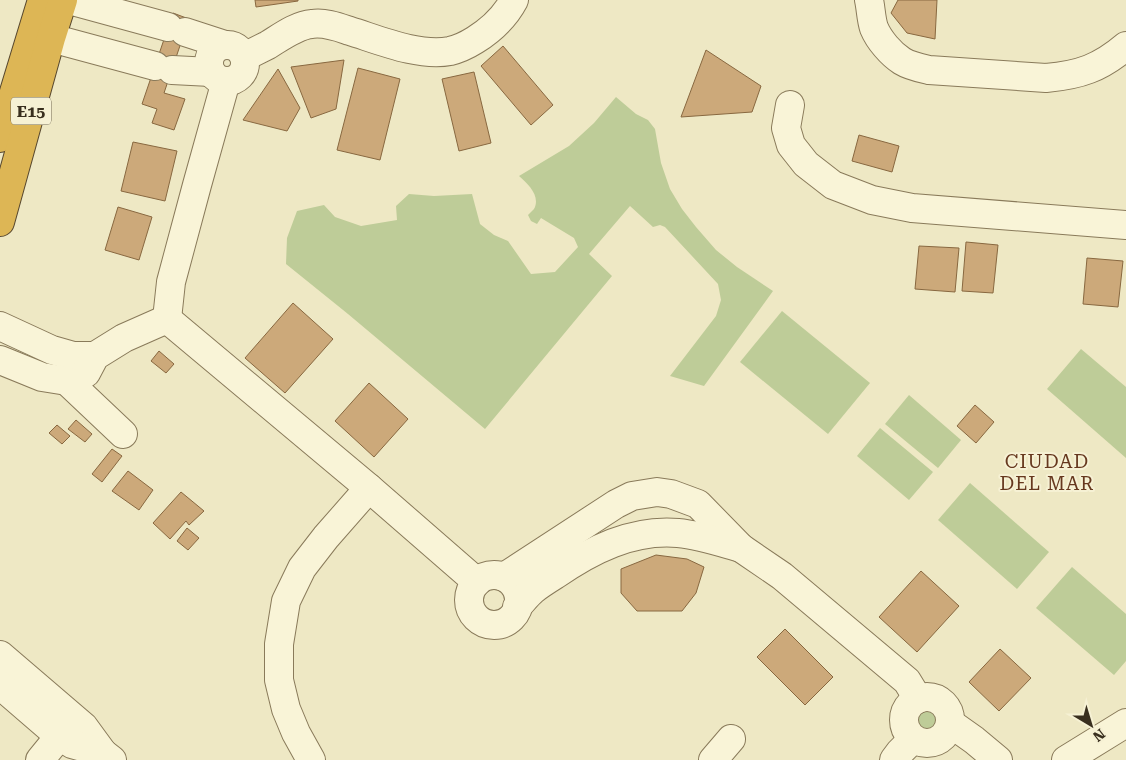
<svg xmlns="http://www.w3.org/2000/svg" width="1126" height="760" font-family="'Roboto Serif',serif">
  <style>
    .green { fill: #becc98 }
    .building { fill: #cca97a; stroke: #886840 }
    .lines { fill: none; stroke-linecap: round; stroke-linejoin: round }
    .minor-casing { stroke: #897a5a; stroke-width: 30 }
    .highway-casing { stroke: #57472e; stroke-width: 30 }
    .minor { stroke: #f9f4d7; stroke-width: 28 }
    .highway { stroke: #ddb655; stroke-width: 28 }
    .labels { text-anchor: middle; dominant-baseline: central; stroke-width: 4; stroke-linejoin: round; paint-order: stroke }
    .shield { fill: #f6f1d4; stroke: #726955; stroke-width: 1 }
    .shield-label { font-size: 16px; font-weight: bold; fill: #392f1e }
    .neighbourhood-label { font-size: 19px; letter-spacing: 1px; fill: #66381e; stroke: #f6f1d4 }
  </style>
  <rect width="100%" height="100%" fill="#eee8c4"/>
  <!-- green -->
  <g class="green">
    <path d="M616,97L636,114L648,120L655,129L661,163L670,189L682,209L696,227L716,250L737,267L773,291L704,386L670,376L716,316L721,300L718,284L665,227L660,225L653,227L630,206L589,254L612,276L485,429L348,314L286,264L287,238L297,211L324,205L335,217L361,226L397,220L396,206L409,194L434,196L472,194L480,224L494,235L508,241L531,274L555,272L578,247L574,238L541,218L537,224L531,221L528,215C530,213 532,211 534,209C541,196 528,184 519,176L569,146L594,123Z"/>
    <polygon points="782,311 870,383 828,434 740,362"/>
    <polygon points="1081,349 1126,387 1126,458 1047,389"/>
    <polygon points="909,395 961,440 938,468 885,424"/>
    <polygon points="880,428 933,472 909,500 857,456"/>
    <polygon points="970,483 1049,552 1017,589 938,520"/>
    <polygon points="1072,567 1126,614 1126,661 1114,675 1036,608"/>
    <circle cx="927" cy="720" r="14"/>
  </g>
  <!-- building -->
  <g class="building">
    <polygon points="255,0 298,0 298,1 256,7"/>
    <polygon points="898,0 937,0 935,39 907,33 891,13"/>
    <polygon points="173,13 189,19 164,93 185,99 174,130 152,123 157,109 142,104"/>
    <polygon points="503,46 553,105 531,125 481,66"/>
    <polygon points="706,50 761,86 752,112 681,117"/>
    <polygon points="344,60 336,109 311,118 291,67"/>
    <polygon points="358,68 400,79 380,160 337,150"/>
    <polygon points="278,69 300,108 287,131 243,120"/>
    <polygon points="474,72 491,143 459,151 442,79"/>
    <polygon points="859,135 899,146 892,172 852,161"/>
    <polygon points="133,142 177,151 165,201 121,191"/>
    <polygon points="118,207 152,217 139,260 105,250"/>
    <polygon points="966,242 998,245 993,293 962,291"/>
    <polygon points="919,246 959,248 955,292 915,289"/>
    <polygon points="1087,258 1123,261 1118,307 1083,304"/>
    <polygon points="293,303 333,339 285,393 245,358"/>
    <polygon points="159,351 174,364 166,373 151,361"/>
    <polygon points="369,383 408,419 374,457 335,421"/>
    <polygon points="975,405 994,422 976,443 957,426"/>
    <polygon points="76,420 92,434 85,442 68,429"/>
    <polygon points="57,425 70,436 62,444 49,433"/>
    <polygon points="112,449 122,456 102,482 92,474"/>
    <polygon points="128,471 153,490 139,510 112,491"/>
    <polygon points="181,492 204,511 189,525 186,521 170,539 153,523"/>
    <polygon points="187,528 199,538 188,550 177,541"/>
    <polygon points="656,555 687,559 704,567 696,593 682,611 637,611 621,593 621,569"/>
    <polygon points="921,571 959,606 917,652 879,617"/>
    <polygon points="785,629 833,677 805,705 757,657"/>
    <polygon points="1000,649 1031,678 999,711 969,682"/>
  </g>
  <g class="lines">
    <defs>
      <g id="minor">
        <polyline points="69,0 168,27"/>
        <path d="M869,0C871,9 871,19 874,28C879,40 891,54 902,61C910,66 920,68 929,70L1046,78C1080,75 1100,68 1126,46"/>
        <polyline points="185,32 225,45"/>
        <polyline points="51,38 155,66"/>
        <circle cx="227" cy="63" r="18"/>
        <path d="M244,57C252,53 260,49 268,45C281,37 297,25 312,24C325,22 338,27 350,31C379,40 419,57 450,51C459,49 467,45 475,40C491,30 505,17 514,0"/>
        <polyline points="172,70 211,72"/>
        <polyline points="790,105 786,128 791,145 806,164 833,185 872,200 912,208 1126,225"/>
        <polyline points="167,319 171,282 197,185 226,81"/>
        <polyline points="0,326 52,350 73,356 95,356"/>
        <polyline points="0,360 42,377 67,381 76,379 86,373 95,356 124,338 167,319 369,488 477,582"/>
        <polyline points="67,381 123,434"/>
        <circle cx="494" cy="600" r="25"/>
        <polyline points="504,577 616,504 632,496 657,492 671,494 698,504 741,548 782,576 907,681 918,699"/>
        <path d="M517,607C522,602 527,595 533,590C539,585 547,580 555,575C591,550 632,529 678,533C700,535 720,542 741,548"/>
        <polyline points="0,655 84,727 103,753 112,760"/>
        <polyline points="0,685 59,736 72,744 103,753"/>
        <circle cx="927" cy="720" r="23"/>
        <polyline points="950,723 974,740 998,760"/>
        <polyline points="40,760 71,722"/>
        <polyline points="311,760 296,733 286,709 279,680 279,644 286,601 302,568 326,537 369,488"/>
        <polyline points="713,760 731,739"/>
        <polyline points="894,760 900,752 913,739"/>
        <polyline points="1066,760 1126,723"/>
      </g>
      <g id="highway">
        <polyline points="0,138 42,0"/>
        <polyline points="0,222 51,38 63,0"/>
      </g>
    </defs>
    <!-- minor casing -->
    <use href="#minor" class="minor-casing"/>
    <!-- highway casing -->
    <use href="#highway" class="highway-casing"/>
    <!-- minor -->
    <use href="#minor" class="minor"/>
    <!-- highway -->
    <use href="#highway" class="highway"/>
  </g>
  <g class="labels">
    <!-- shield labels -->
    <rect class="shield" x="11" y="97.5" width="40" height="27" rx="4"/>
    <g class="shield-label">
      <text x="31" y="111">E15</text>
    </g>
    <!-- neighbourhood labels -->
    <g class="neighbourhood-label">
      <text x="1047" y="461">CIUDAD<tspan x="1047" dy="22">DEL MAR</tspan></text>
    </g>
  </g>
  <!-- north arrow -->
  <g transform="translate(1091 725) rotate(142)" stroke="#f6f1d4" stroke-width="4" paint-order="stroke">
  <path d="M0-4L9 19L0 12L-9 19Z" fill="#392f1e"/>
  <text y="-8" font-size="14" font-weight="bold" text-anchor="middle" fill="#392f1e">N</text>
  </g>
</svg>
